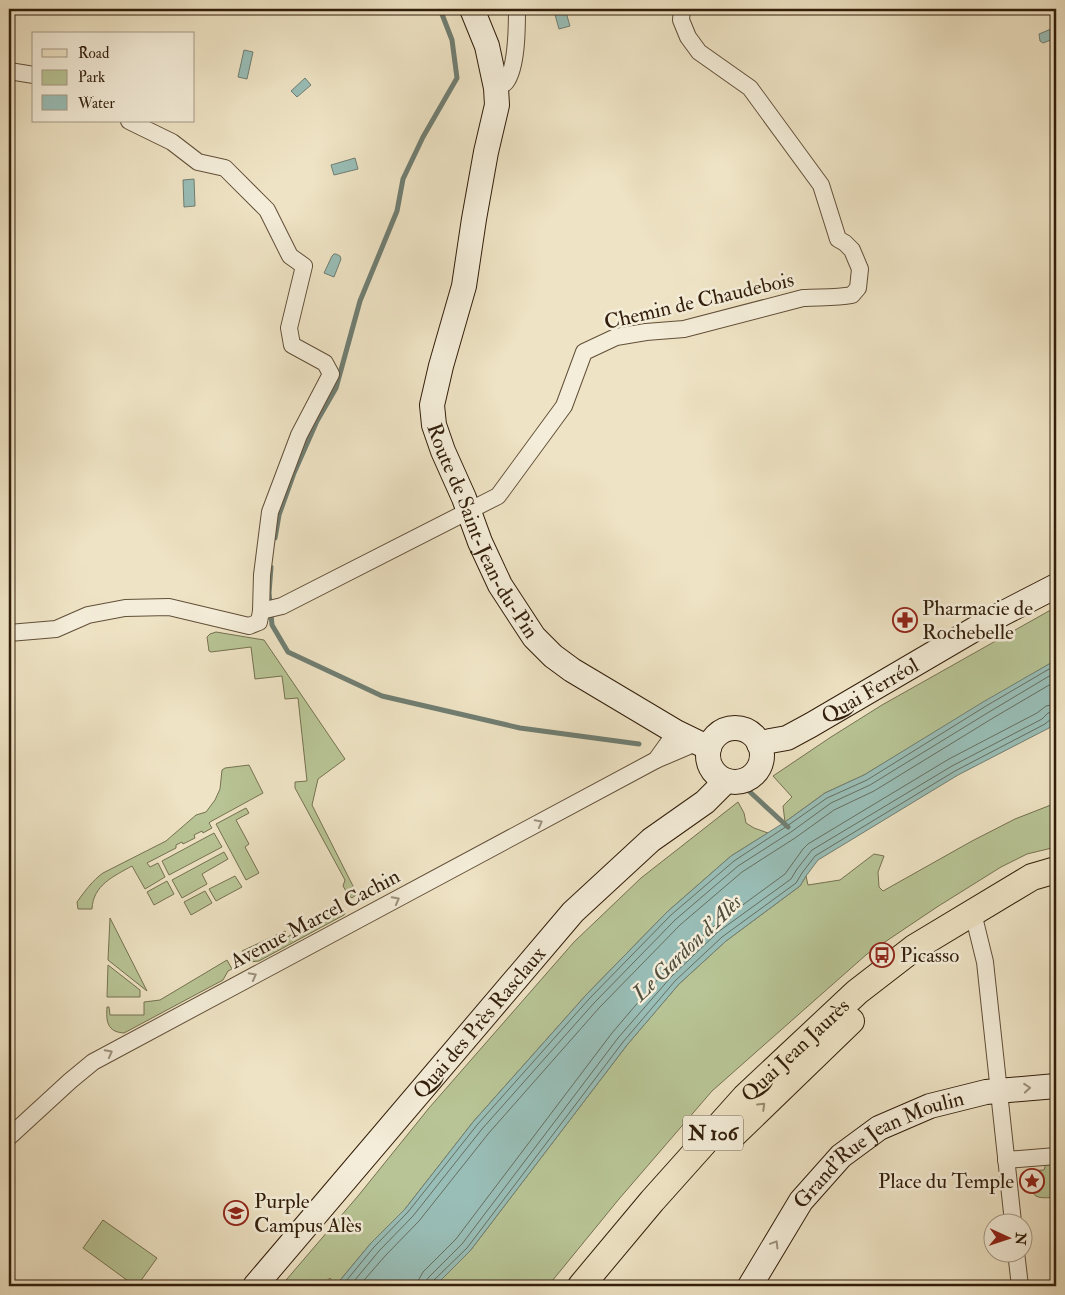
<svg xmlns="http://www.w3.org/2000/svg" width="1065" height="1295" font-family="'IM FELL Double Pica',serif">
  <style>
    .green { fill: #b8c495; stroke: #757150 }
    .water { fill: #99beb7; stroke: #707e72 }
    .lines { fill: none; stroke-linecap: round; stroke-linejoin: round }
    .shore { stroke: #666e60; stroke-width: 1 }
    .stream { stroke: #707e72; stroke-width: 5 }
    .street-casing { stroke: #614f38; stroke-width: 18 }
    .secondary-casing { stroke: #321e0a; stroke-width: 26 }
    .primary-casing { stroke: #321e0a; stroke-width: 28 }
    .street { stroke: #f4edd9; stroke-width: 16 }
    .secondary { stroke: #f4edd9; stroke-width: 24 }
    .primary { stroke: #eee3c4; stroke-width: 26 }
    .oneway { stroke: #9d907c }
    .oneway2 { stroke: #998a70 }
    .labels { text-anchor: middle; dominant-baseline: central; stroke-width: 5; stroke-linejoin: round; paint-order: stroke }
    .shield { fill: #f4edd9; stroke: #6c5c48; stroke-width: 1 }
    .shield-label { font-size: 20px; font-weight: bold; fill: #321e0a }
    .street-label { font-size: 21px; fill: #321e0a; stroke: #f4edd9 }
    .poi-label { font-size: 21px; fill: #321e0a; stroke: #f4edd9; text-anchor: start }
    .water-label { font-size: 22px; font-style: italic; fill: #514e3e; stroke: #f4edd9 }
  </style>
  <rect width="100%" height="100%" fill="#eee3c4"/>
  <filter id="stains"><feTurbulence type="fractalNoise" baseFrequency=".004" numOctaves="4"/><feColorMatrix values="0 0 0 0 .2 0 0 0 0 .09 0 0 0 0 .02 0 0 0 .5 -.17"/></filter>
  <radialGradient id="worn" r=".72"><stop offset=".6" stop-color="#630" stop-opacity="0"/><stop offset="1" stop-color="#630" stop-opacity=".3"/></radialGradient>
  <!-- green -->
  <g class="green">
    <polygon points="1056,607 1056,660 864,775 825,793 785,822 783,806 792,797 773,776 831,737 882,705"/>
    <polygon points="216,632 264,640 345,759 318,779 312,805 355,890 356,895 352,898 349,896 343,886 345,880 295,788 295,782 307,781 298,698 285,699 282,676 255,679 251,647 211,652 209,651 207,637 210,634"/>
    <path d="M249,765L263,793L210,822L209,823L212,828L203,833L202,831L194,835L195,838L183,844L182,842L176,845V848L147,863L150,867L158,863L165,877L145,889L132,866C114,876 93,885 92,909H78L77,902C85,891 92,881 103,873L166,841L196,815L206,812L215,800L220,789L222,770L225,768Z"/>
    <polygon points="738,802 744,813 746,823 754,828 768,833 731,856 667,912 586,995 473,1122 405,1209 371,1243 337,1284 332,1283 330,1278 321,1286 281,1286 358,1196 429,1108 574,942 641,878"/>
    <polygon points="1056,803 1056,847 1027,854 1001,867 937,907 867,954 712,1091 619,1199 548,1286 435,1286 470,1251 627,1045 679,984 726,941 800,886 806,876 808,885 840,880 874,854 884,856 878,872 879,887 883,891 972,841 1015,819"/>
    <polygon points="246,808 249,813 236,820 249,844 245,847 259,873 246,880 216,824"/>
    <polygon points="214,833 222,847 169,875 162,861"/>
    <polygon points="224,852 228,859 202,874 207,884 182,898 172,880"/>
    <polygon points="235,876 242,887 216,901 209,889"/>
    <polygon points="167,881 174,894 154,905 147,892"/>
    <polygon points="205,891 212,903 191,915 184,902"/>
    <polygon points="340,904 345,913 344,915 259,961 248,962 248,961 294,933 295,931 317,919 321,912"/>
    <polygon points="110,918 147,991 108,960"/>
    <polygon points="285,931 286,932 245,957 242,951"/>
    <path d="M227,960L232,969L228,971L223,980L124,1033C107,1032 106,1021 107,1007H109L110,1015H144V1002L160,1000L165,997Z"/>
    <polygon points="108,965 140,990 140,997 107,997"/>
    <path d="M1046,1164L1051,1165L1056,1171V1197C1030,1200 1032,1195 1029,1171L1044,1170Z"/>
    <polygon points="103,1220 157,1258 137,1286 135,1286 83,1248"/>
  </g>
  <!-- water -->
  <g class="water">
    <polygon points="561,9 565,9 570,26 559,29 554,11"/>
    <polygon points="1056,27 1056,38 1043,43 1040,41 1039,34"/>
    <polygon points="244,50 253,52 247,79 238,77"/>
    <polygon points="305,78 311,85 297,97 291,91"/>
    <polygon points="355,158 358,169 334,175 331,165"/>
    <polygon points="194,179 195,206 184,207 183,180"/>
    <polygon points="334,254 336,254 340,256 341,259 334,277 324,273 332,256"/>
    <polygon points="1056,660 1056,721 1049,728 958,775 818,860 806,876 800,886 726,941 679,984 627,1045 470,1251 435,1286 338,1286 337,1284 371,1243 405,1209 473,1122 586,995 667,912 731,856 785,822 825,793 864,775 983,702"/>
  </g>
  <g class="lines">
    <!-- shore -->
    <g class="shore">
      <polyline points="342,1286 374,1247 408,1212 477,1125 589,999 671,915 734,861 787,826 827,798 867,780 986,706 1056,665"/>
      <polyline points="350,1286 379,1251 413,1216 482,1129 594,1003 675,920 738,866 791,832 831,803 870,785 989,712 1056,672"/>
      <polyline points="359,1286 385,1256 419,1221 488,1134 599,1008 680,925 742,872 795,838 834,810 874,791 993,718 1056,681"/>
      <polyline points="418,1286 419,1279 423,1272 456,1239 612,1033 664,972 714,926 785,874 803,849 808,844 949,759 1037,713 1046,706 1056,704"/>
      <polyline points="426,1286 426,1281 429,1277 462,1244 618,1038 671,977 718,932 791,879 797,869 812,850 952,766 1042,719 1048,713 1056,711"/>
      <polyline points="432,1286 433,1281 467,1248 623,1042 675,981 722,937 796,883 802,873 815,856 955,771 1045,724 1052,718 1056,718"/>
    </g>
    <!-- stream -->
    <g class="stream">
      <polyline points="275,538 279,515 294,473 317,421 336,388 360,301 397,211 403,179 423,137 457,78 452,40 440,9"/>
      <polyline points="271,567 269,593 272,625 288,652 382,696 520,728 639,744"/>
      <polyline points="750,792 788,827"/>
    </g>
    <defs>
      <g id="street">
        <polyline points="9,71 34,75"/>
        <path d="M496,88C499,87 503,85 506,82C517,67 517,28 517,9"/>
        <path d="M261,611L282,606L498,496L564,406L584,352L616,337L646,332L684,329L803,298C820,297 836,298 852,295L858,288L860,269L852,250L845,243L838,239L821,185L750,88L699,52L688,37L681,20L682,9"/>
        <polyline points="9,633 56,629 88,615 125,608 169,607 249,626 259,622 261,611 262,575 270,512 299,435 331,374 325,363 292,345 289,328 304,266 290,256 267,210 225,168 198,162 172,142 129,121"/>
        <polyline points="656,760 696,743"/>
        <polyline points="973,913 985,962 1013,1222"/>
        <polyline points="9,1137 70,1081 93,1062 656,760 676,732"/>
        <polyline points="1006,1160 1056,1156"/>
        <polyline points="1016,1252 1020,1286"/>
      </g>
      <g id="secondary">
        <path id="s1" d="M472,9L487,46L496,88L497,105L486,152L474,219L464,286L441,366L432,405L434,425L443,451L464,498L480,542L500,585L534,637L553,656L572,670L676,732L709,748"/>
        <circle cx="735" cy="755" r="27"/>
        <path id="s2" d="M759,744L770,741L787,738L811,725L992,619L1056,586"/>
        <path id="s3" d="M255,1286L573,912L651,840L705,802L726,781"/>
        <path id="s4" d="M750,1286L801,1201L841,1156L879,1128L930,1106L986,1092L1056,1086"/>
      </g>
      <g id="primary">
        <polyline points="732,1136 851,1021"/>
        <path id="s5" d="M581,1286L652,1201L745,1097L857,992L914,948L1032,877L1056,870"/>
      </g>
    </defs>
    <!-- street casing -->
    <use href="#street" class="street-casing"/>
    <!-- secondary casing -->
    <use href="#secondary" class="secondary-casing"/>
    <!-- primary casing -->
    <use href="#primary" class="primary-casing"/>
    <!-- street -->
    <use href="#street" class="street"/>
    <!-- secondary -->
    <use href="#secondary" class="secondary"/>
    <!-- primary -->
    <use href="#primary" class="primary"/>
  </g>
  <!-- one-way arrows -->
  <defs><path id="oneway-chevron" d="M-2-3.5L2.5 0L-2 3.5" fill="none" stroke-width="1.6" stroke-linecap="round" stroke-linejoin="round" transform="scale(1.25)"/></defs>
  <g class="oneway">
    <use href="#oneway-chevron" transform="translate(539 823) rotate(-28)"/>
    <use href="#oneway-chevron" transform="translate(396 900) rotate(-28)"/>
    <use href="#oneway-chevron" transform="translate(253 976) rotate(-28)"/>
    <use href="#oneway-chevron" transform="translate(109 1053) rotate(-28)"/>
    <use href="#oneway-chevron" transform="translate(1027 1088) rotate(-5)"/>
    <use href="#oneway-chevron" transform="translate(775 1244) rotate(-59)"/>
  </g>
  <use class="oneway2" href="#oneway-chevron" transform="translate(762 1106) rotate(-44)"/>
  <!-- icons -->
  <defs>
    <symbol id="pharmacy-ring" viewBox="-11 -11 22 22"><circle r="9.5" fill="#f4edd9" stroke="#8f2418" stroke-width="1.5"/><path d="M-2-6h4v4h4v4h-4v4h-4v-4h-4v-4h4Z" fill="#8f2418"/></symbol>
    <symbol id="bus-ring" viewBox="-11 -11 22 22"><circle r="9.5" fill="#f4edd9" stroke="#8f2418" stroke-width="1.5"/><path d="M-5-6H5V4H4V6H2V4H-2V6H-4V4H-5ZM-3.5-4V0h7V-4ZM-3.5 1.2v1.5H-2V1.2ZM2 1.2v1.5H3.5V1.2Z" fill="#8f2418"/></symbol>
    <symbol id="sight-ring" viewBox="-11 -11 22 22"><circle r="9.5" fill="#f4edd9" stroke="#8f2418" stroke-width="1.5"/><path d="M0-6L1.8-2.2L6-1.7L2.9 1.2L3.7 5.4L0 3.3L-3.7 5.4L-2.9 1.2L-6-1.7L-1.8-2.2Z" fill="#8f2418"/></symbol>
    <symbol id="university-ring" viewBox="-11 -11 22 22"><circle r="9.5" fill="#f4edd9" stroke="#8f2418" stroke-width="1.5"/><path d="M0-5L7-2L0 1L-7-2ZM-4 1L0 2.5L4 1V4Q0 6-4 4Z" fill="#8f2418"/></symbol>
  </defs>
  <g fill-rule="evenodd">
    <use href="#pharmacy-ring" x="891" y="606" width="28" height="28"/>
    <use href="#bus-ring" x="868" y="941" width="28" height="28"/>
    <use href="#sight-ring" x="1018" y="1167" width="28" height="28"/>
    <use href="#university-ring" x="222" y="1199" width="28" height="28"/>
  </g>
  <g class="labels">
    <!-- shield labels -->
    <rect class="shield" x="683" y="1115.5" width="60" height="35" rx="4"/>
    <g class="shield-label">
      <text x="713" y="1133">N 106</text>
    </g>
    <!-- street labels -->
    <g class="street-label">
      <text transform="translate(699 301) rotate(-13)">Chemin de Chaudebois</text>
      <text stroke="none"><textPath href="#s1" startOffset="544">Route de Saint-Jean-du-Pin</textPath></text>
      <text stroke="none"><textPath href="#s2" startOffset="124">Quai Ferréol</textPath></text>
      <text transform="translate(315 919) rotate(-28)">Avenue Marcel Cachin</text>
      <text stroke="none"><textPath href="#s3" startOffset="346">Quai des Près Rasclaux</textPath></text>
      <text stroke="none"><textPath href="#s5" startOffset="319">Quai Jean Jaurès</textPath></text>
      <text stroke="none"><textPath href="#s4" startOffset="195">Grand'Rue Jean Moulin</textPath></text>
    </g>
    <!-- poi labels -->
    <g class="poi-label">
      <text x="922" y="608">Pharmacie de<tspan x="922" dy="24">Rochebelle</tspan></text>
      <text x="900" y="955">Picasso</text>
      <text x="1014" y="1181" text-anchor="end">Place du Temple</text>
      <text x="254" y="1201">Purple<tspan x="254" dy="24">Campus Alès</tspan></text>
    </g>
    <!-- water labels -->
    <g class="water-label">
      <text transform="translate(687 948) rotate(-44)">Le Gardon d'Alès</text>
    </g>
  </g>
  <!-- margin -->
  <rect width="1065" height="1295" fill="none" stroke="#eee3c4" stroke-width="30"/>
  <rect x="10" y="10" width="1045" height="1275" fill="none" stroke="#321e0a" stroke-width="2.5"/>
  <rect x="15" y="15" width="1035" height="1265" fill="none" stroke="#321e0a"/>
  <!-- legend -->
  <rect x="32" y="32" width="162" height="90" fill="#f4edd9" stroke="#a69a86"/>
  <rect x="42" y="49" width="25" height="8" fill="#eee3c4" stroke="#a69a86"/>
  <text x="78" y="58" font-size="15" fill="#321e0a">Road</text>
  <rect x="42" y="70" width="25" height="15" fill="#b8c495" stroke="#a69a86"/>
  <text x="78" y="82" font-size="15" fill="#321e0a">Park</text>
  <rect x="42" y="95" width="25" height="15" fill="#99beb7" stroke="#a69a86"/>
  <text x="78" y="108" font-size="15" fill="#321e0a">Water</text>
  <!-- north arrow -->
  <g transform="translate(1008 1238) rotate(93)"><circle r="24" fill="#f4edd9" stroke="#a69a86"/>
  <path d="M0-4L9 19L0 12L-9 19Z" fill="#8f2418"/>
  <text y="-8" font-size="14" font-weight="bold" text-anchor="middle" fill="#321e0a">N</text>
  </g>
  <rect width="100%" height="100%" filter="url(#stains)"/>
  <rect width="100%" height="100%" fill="url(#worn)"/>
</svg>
